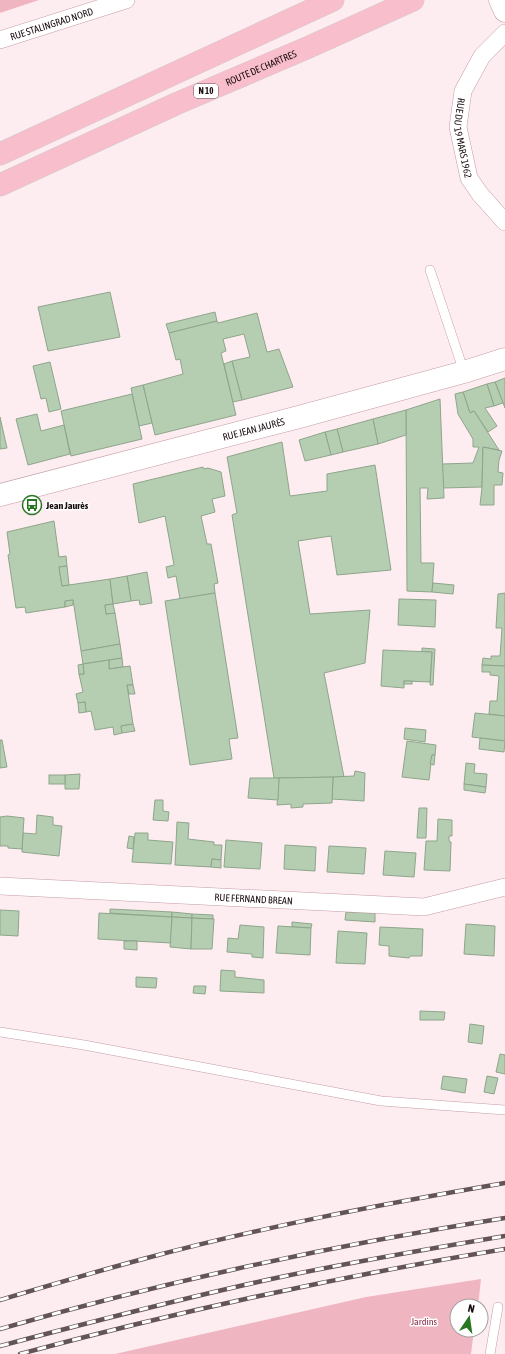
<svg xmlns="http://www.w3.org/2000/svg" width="505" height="1354" font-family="'Asap Condensed',sans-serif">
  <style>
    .green { fill: #efb5c1 }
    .building { fill: #b5ceb2; stroke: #8ea58b }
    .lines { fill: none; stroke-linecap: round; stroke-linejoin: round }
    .lane-casing { stroke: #c49da5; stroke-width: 10 }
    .street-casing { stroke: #c49da5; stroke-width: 18 }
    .secondary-casing { stroke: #c49da5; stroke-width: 23 }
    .primary-casing { stroke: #d1cecf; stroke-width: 23 }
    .lane { stroke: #fff; stroke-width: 9 }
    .street { stroke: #fff; stroke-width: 17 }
    .secondary { stroke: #fff; stroke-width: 22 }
    .primary { stroke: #f9becc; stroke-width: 22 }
    .rail-casing { stroke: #635457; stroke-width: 4.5 }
    .rail { stroke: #fff; stroke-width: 3; stroke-dasharray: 9; stroke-linecap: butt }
    .labels { text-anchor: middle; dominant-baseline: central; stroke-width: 3; stroke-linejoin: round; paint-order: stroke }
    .shield { fill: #fff; stroke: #5e5557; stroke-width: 1 }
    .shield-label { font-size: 9px; font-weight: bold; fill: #190c0f }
    .street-label { font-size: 10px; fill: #190c0f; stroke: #fff }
    .poi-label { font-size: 10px; font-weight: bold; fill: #190c0f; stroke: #fff; text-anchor: start }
    .park-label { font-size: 10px; fill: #8c2d4b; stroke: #fff }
  </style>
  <rect width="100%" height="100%" fill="#feedf0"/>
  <!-- green -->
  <g class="green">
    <polygon points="0,0 39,0 0,13"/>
    <polygon points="481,1279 478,1306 457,1306 457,1330 474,1330 471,1354 115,1354 366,1297"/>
  </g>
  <!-- building -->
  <g class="building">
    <polygon points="110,292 120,337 48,351 38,307"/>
    <polygon points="215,312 217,321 169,333 166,324"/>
    <polygon points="257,313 267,352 279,349 293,387 242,400 232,361 250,357 244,334 223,339 226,351 221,353 236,415 155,435 143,385 183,374 180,359 176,360 169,333 217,321 218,323"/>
    <polygon points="232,361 242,400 233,402 224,364"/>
    <polygon points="50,362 61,409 49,412 46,398 41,399 33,366"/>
    <polygon points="505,378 505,408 495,382"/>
    <polygon points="495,382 503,403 494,406 487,384"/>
    <polygon points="487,384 494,406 485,408 497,426 488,432 474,411 470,413 463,392"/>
    <polygon points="143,385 152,423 139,426 131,388"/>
    <polygon points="463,392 470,413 474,411 499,450 483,447 482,487 443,488 442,464 473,463 479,447 473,447 473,439 458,414 455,394"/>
    <polygon points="132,394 142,439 71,456 61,411"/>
    <polygon points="440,399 444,498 427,499 428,488 420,488 421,563 434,563 432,592 407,591 406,410"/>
    <polygon points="406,410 406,435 378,444 373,419"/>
    <polygon points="37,414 41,431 64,425 70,454 28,465 16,419"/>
    <polygon points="0,417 7,448 0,449"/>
    <polygon points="373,419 378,444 343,452 337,429"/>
    <polygon points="337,429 343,452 331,455 325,432"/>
    <polygon points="325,432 331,455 305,461 299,440"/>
    <polygon points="282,442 290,496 327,491 327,474 375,465 391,570 337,575 331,536 298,541 310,614 370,610 365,663 324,673 344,777 274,778 232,515 237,513 227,457"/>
    <polygon points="483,447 502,451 499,460 498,472 503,473 502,485 494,485 494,505 480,505 482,487"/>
    <polygon points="203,467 204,469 208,468 221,472 225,496 212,499 215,512 201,516 207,544 211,544 218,583 214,584 215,593 180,599 176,576 168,578 166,567 174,565 165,516 139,523 133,484"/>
    <polygon points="54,521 59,557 66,556 67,566 59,567 62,586 110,579 113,604 105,605 106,614 115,613 120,644 81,651 73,600 65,601 65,607 26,613 25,607 16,608 8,555 10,554 7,532"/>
    <polygon points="67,566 69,585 62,586 59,567"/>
    <polygon points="147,572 152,603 140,605 139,600 131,601 127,576"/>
    <polygon points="127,576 131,601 113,604 110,579"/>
    <polygon points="433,583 454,585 453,594 432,592"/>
    <polygon points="215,593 238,738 229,739 232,759 190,765 165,601"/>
    <polygon points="505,593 505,666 482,665 483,658 491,659 491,656 500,656 502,628 496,628 498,594"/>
    <polygon points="399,599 436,600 435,627 398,625"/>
    <polygon points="73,600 73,605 65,607 65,601"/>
    <polygon points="113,604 115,613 106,614 105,605"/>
    <polygon points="120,644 122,658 83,664 81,651"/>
    <polygon points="422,648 435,649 433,685 430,685 432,652 422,652"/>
    <polygon points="383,650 432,652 430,682 404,681 404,688 381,686"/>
    <polygon points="122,658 123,667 109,669 109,660"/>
    <polygon points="109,660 109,669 130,666 133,685 127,685 133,724 121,726 122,733 114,735 113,727 95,730 91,711 86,712 85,702 78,703 76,694 83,692 79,674 84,674 83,664"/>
    <polygon points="83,664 84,674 79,674 78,665"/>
    <polygon points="482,665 505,666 505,716 489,714 490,701 497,701 499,676 490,675 490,672 482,672"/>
    <rect x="404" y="681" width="8" height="3"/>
    <polygon points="127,685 133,685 135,694 129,694"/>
    <polygon points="85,702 86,712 79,713 78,703"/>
    <polygon points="475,713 505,716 505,741 472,737"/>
    <polygon points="133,724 135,731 122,733 121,726"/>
    <polygon points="405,728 426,730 425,742 404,739"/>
    <polygon points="480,738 505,741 504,752 479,749"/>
    <polygon points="0,740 2,740 7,767 0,768"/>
    <polygon points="407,741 436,745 435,755 432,755 429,780 402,777"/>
    <polygon points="432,755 435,755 434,765 430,764"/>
    <polygon points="466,763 475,764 474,773 487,774 486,787 464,784"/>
    <polygon points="355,771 365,773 364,801 332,799 333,777 354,776"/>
    <polygon points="80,774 79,789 65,789 65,775"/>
    <rect x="49" y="775" width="16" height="9"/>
    <polygon points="333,777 332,803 303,804 303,807 291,808 291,804 277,805 279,778"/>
    <polygon points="250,778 279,778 278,800 248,798"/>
    <polygon points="464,784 486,787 485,793 464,790"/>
    <polygon points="155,800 163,800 163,811 169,812 168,821 153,820"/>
    <polygon points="419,808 427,808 426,838 417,838"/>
    <polygon points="37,815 53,817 53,825 62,826 59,856 22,852 23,833 36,834"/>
    <polygon points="7,816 24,818 22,849 8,848 8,846 0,846 0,817"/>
    <polygon points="438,819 452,820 452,836 449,836 449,841 451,842 450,871 424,870 426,841 437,841"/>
    <polygon points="177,822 189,823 188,839 214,842 214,845 222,845 221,860 212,859 211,867 175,865"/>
    <polygon points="135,833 148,833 148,840 173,842 171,864 132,862"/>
    <polygon points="129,836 134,837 133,849 127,848"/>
    <polygon points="226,840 262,843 260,869 224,867"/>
    <polygon points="285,845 316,847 315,871 284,869"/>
    <polygon points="329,846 366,848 364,874 327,872"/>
    <polygon points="385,851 416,853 414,877 383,875"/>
    <polygon points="212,859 221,860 221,868 211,867"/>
    <polygon points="110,909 172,912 172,917 110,913"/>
    <polygon points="0,910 19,911 18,936 0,935"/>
    <polygon points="172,912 192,914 192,918 172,917"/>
    <polygon points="346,912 375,913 375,922 345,920"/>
    <polygon points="99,913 172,917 171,943 98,939"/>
    <polygon points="192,914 213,915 213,919 192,918"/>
    <polygon points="172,917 192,918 191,949 170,947"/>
    <polygon points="192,918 214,919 212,949 191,949"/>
    <polygon points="292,922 312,924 311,928 292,927"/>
    <polygon points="466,924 495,926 494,956 464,954"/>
    <polygon points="240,925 264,927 263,958 252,957 252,954 227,952 228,938 238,939"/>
    <polygon points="278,926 311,928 310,955 276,953"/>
    <polygon points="380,927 423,929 422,956 410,956 409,958 389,956 389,946 379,945"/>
    <polygon points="338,931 367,933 365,964 336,963"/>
    <polygon points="124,941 137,941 137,950 124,949"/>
    <polygon points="221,970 235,971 235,977 264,980 264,993 220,991"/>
    <polygon points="136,977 157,978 156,988 136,987"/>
    <polygon points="194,986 206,986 205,994 193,993"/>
    <polygon points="420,1011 445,1012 444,1020 420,1020"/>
    <polygon points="470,1024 484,1026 482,1044 468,1042"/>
    <polygon points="500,1054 505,1055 505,1074 496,1072"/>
    <polygon points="443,1076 467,1079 465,1093 441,1089"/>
    <polygon points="487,1076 498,1078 494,1094 484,1092"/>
  </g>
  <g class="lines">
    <defs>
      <g id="lane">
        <polyline points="430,270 464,372"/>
        <polyline points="0,1032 84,1045 381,1101 505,1110"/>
        <polyline points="490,1354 498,1307"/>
      </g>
      <g id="street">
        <path id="s1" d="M505,33L482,56L463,91L458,127L469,178L480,194L505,222"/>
        <path id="s2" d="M0,40L126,0"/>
        <path id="s3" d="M0,886L424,907L505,887"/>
      </g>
      <g id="secondary">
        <polyline points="500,0 505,11"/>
        <path id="s4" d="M0,495L299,417L464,372L505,359"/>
      </g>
      <g id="primary">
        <polyline points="0,154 333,0"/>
        <path id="s5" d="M0,185L178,103L309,47L413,0"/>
      </g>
    </defs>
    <!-- lane casing -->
    <use href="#lane" class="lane-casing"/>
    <!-- street casing -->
    <use href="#street" class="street-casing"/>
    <!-- secondary casing -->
    <use href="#secondary" class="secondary-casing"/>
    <!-- primary casing -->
    <use href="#primary" class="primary-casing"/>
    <!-- lane -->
    <use href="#lane" class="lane"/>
    <!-- street -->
    <use href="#street" class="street"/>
    <!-- secondary -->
    <use href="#secondary" class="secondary"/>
    <!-- primary -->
    <use href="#primary" class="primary"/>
    <defs>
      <g id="rail">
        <path d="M0,1300C47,1286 95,1272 143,1259C262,1227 383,1204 505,1183"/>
        <path d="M0,1329C166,1281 335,1245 505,1218"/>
        <path d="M0,1346C91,1322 183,1298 276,1278C352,1262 428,1249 505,1236"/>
        <path d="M20,1354C180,1311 342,1276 505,1249"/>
      </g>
    </defs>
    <!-- rail casing -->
    <use href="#rail" class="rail-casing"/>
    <!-- rail -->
    <use href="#rail" class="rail"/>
  </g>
  <!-- icons -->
  <defs>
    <symbol id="bus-ring" viewBox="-11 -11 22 22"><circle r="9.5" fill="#fff" stroke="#277720" stroke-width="1.5"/><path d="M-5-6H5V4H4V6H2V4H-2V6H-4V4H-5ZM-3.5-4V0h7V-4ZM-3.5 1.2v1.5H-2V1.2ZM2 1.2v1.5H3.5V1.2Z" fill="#277720"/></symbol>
  </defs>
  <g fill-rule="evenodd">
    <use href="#bus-ring" x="21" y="494" width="22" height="22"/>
  </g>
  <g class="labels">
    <!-- shield labels -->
    <rect class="shield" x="194" y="84" width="24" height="14" rx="3"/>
    <g class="shield-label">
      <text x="206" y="91">N 10</text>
    </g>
    <!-- street labels -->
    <g class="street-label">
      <text stroke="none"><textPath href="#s2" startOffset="54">RUE STALINGRAD NORD</textPath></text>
      <text stroke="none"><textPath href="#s5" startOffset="286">ROUTE DE CHARTRES</textPath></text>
      <text stroke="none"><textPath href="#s1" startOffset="120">RUE DU 19 MARS 1962</textPath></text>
      <text stroke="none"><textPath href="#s4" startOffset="262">RUE JEAN JAURÈS</textPath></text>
      <text stroke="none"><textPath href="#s3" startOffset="254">RUE FERNAND BREAN</textPath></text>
    </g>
    <!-- poi labels -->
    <g class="poi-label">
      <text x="46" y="505">Jean Jaurès</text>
    </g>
    <!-- park labels -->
    <g class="park-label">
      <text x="424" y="1321">Jardins</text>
    </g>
  </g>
  <!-- north arrow -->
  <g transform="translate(469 1318) rotate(13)"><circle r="19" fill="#ffffff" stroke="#a39e9f"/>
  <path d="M0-3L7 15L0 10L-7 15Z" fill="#277720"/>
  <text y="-6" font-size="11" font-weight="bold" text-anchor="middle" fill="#190c0f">N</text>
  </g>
</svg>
